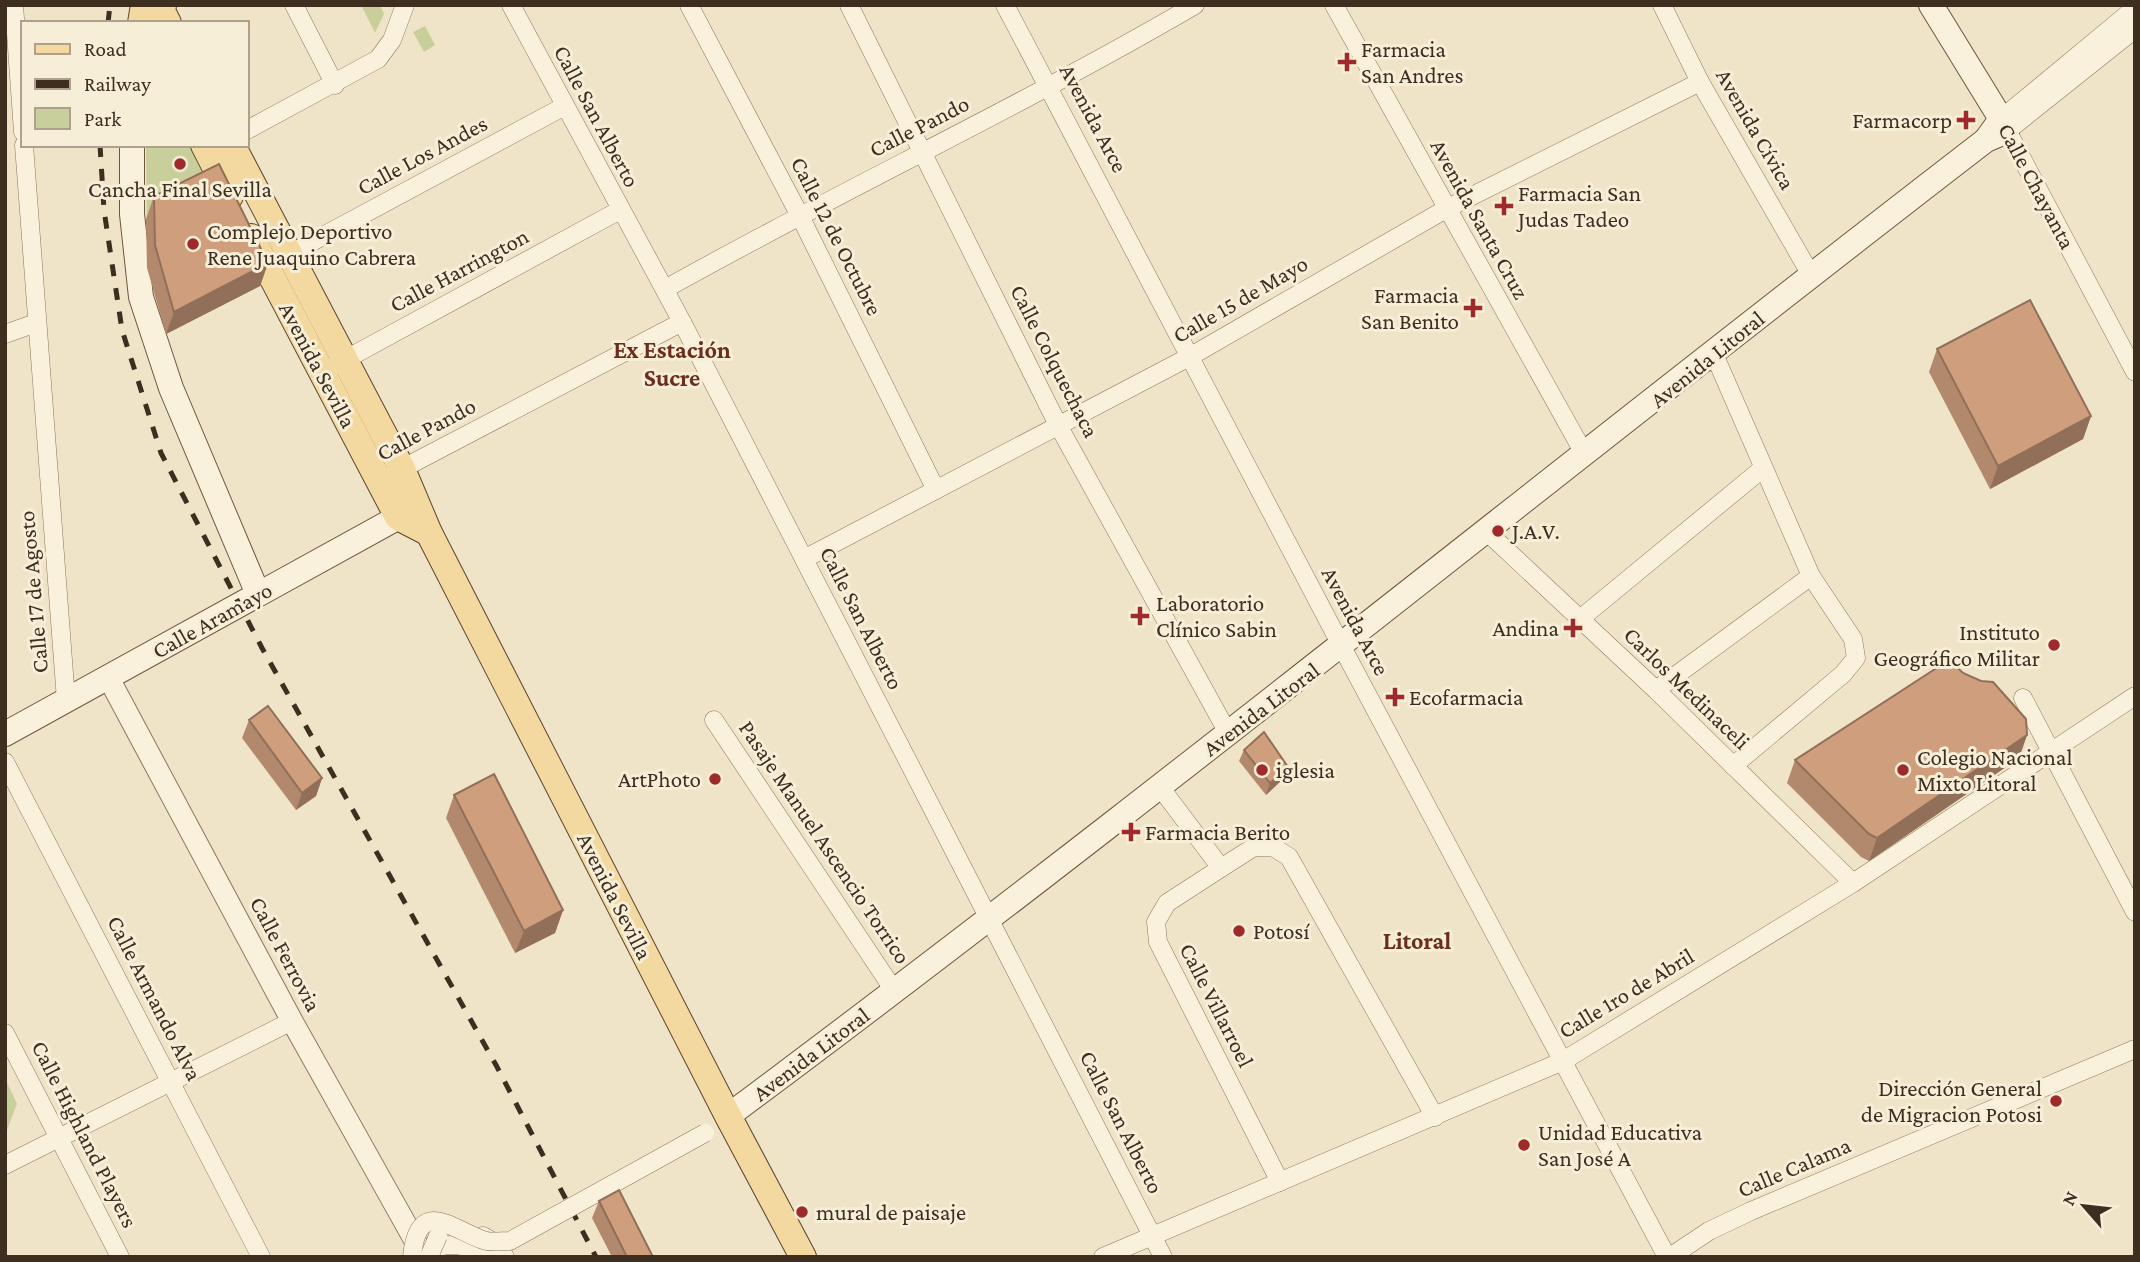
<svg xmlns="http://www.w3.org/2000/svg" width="2140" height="1262" font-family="'Crimson Pro',serif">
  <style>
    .green { fill: #c9cf9b }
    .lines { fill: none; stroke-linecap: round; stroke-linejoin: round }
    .minor-casing { stroke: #8d765c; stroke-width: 19 }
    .tertiary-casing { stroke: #8d765c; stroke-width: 23 }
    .secondary-casing { stroke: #6f573f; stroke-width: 26 }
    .primary-casing { stroke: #5b4430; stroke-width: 28 }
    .minor { stroke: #faf1dc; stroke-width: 18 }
    .tertiary { stroke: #faf1dc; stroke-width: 21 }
    .secondary { stroke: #faf1dc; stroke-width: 24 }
    .primary { stroke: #f3d9a0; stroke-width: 26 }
    .rail { stroke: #3d2e20; stroke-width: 5; stroke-dasharray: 12 12; stroke-linecap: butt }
    .minor-bridge-casing { stroke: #8d765c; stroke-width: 19; stroke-linecap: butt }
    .minor-bridge { stroke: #faf1dc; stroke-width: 18 }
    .wall { fill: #b2896c }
    .shaded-wall { fill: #916f58 }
    .building { fill: #cf9f7d; stroke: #916f58; stroke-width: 2 }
    .poi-dot { fill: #9e2a2b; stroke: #f7eed8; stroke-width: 2.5 }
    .labels { text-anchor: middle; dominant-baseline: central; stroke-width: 6; stroke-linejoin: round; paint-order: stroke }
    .poi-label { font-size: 23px; fill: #3d2e20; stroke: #f7eed8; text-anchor: start }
    .street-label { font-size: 23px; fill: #3d2e20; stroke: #f7eed8 }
    .neighbourhood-label { font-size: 24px; font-weight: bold; fill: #6b2e1e; stroke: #f7eed8 }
  </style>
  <rect width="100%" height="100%" fill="#f0e4c8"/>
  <!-- green -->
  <g class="green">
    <polygon points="361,5 380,5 384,14 375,33"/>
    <polygon points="425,26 435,45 424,52 413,32"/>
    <polygon points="146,145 189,145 260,286 166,334 147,268"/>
    <polygon points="5,1078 17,1104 5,1135"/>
  </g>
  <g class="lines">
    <defs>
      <g id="minor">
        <polyline points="14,5 23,132"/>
        <polyline points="294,5 335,85"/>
        <polyline points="511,5 682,322 1163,1257"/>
        <polyline points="689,5 799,214 936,490"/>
        <polyline points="849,5 1058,425 1228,733"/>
        <polyline points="1005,5 1342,647 1667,1257"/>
        <polyline points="1334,5 1585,455"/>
        <polyline points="1662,5 1700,82 1811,275"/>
        <polyline points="2135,8 2001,119 2135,372"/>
        <polyline points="247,130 378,59 392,40 405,5"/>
        <polyline points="2007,131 2135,29"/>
        <polyline points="24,145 66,700"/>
        <polyline points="282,258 563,107"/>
        <path d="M665,289C840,191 1022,106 1195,5"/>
        <polyline points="5,334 36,323"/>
        <polyline points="1714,354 1811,576 1853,639 1856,658 1843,674 1733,766"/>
        <polyline points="337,364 620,210"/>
        <polyline points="394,473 682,322"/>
        <polyline points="1485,530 1656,690 1853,883"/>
        <polyline points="804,559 1191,356 1446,209 1700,82"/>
        <polyline points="1580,619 1762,469"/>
        <polyline points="1656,690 1811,576"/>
        <polyline points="2023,698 2135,912"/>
        <polyline points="714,720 895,992"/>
        <polyline points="5,762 261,1257"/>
        <polyline points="1160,787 1221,868"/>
        <polyline points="5,1033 120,1257"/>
        <polyline points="5,1165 292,1021"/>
        <polyline points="1280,1182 1158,942 1156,922 1167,903 1221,868 1254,847 1273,847 1289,857 1435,1117"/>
        <polyline points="483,1236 497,1244 505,1257"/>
        <path d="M423,1252C446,1242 464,1242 485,1257"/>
        <polyline points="1103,1257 1563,1061 1853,883 2135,696"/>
        <polyline points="1670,1257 1709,1231 1751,1211 2135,1049"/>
      </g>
      <polyline id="tertiary" points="108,677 292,1021 423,1255"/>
      <g id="secondary">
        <polyline points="1931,5 2001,119 1986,140"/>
        <polyline points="132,145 132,214 141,297 171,388 258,594"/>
        <polyline points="5,734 415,508"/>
        <path d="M728,1116C1154,799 1565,464 1986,140L2007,131"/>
      </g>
      <g id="primary">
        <polyline points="163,5 162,11 168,23"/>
        <polyline points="141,23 144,5"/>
        <polyline points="204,145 230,196"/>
        <polyline points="232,145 402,469 429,533 728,1116 803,1257"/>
        <polyline points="251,237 398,517 429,533"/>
      </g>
    </defs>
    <!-- minor casing -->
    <use href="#minor" class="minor-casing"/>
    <!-- tertiary casing -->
    <use href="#tertiary" class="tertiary-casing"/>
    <!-- secondary casing -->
    <use href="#secondary" class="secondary-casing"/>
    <!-- primary casing -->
    <use href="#primary" class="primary-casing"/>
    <!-- minor -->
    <use href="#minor" class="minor"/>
    <!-- tertiary -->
    <use href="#tertiary" class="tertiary"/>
    <!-- secondary -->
    <use href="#secondary" class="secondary"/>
    <!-- primary -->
    <use href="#primary" class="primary"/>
    <!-- rail -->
    <g class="rail">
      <polyline points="108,23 110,5"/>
      <polyline points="100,145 104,210 122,330 161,453 262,648 496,1065 596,1257"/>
    </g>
    <defs>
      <g id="minor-bridge">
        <path d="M412,1257C418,1195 453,1230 483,1240C490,1243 501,1241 510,1241L705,1133"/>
        <polyline points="429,1257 438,1236"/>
      </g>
    </defs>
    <!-- minor-bridge casing -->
    <use href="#minor-bridge" class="minor-bridge-casing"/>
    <!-- minor-bridge -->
    <use href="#minor-bridge" class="minor-bridge"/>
  </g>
  <!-- wall -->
  <g class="wall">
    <polygon points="154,196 268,263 260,286 166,334 147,268 146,219"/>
    <polygon points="1937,349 2091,416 2083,439 1990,489 1929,372"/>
    <polygon points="1963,673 2027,735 2019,758 1869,861 1861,857 1787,783 1795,760"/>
    <polygon points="249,720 322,778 316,796 296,810 242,738"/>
    <polygon points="1244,750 1283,779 1266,795 1239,761"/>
    <polygon points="454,795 563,910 555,933 515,953 446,818"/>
    <polygon points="599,1201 653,1257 612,1257 592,1218"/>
  </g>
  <!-- shaded-wall -->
  <g class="shaded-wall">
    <polygon points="268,263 260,286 166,334 174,312"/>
    <polygon points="2091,416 2083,439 1990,489 1998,466"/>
    <polygon points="2027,735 2019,758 1869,861 1877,838"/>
    <polygon points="1288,767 1283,779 1266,795 1270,783"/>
    <polygon points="322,778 316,796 296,810 302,793"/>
    <polygon points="563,910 555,933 515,953 524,931"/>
  </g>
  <!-- building -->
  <g class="building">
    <polygon points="219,164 268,263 174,312 155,245 154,196"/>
    <polygon points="2030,300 2091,416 1998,466 1937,349"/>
    <polygon points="1949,660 1963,673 1981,681 1993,682 2026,719 2027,735 1877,838 1869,834 1795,760"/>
    <polygon points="268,706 322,778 302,793 249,720"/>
    <polygon points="1264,732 1288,767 1270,783 1244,750"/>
    <polygon points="494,774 563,910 524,931 454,795"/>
    <polygon points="619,1190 653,1257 627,1257 599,1201"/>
  </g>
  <!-- markers -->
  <g class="poi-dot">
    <path d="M1343.5 51.5h7v7h7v7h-7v7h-7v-7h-7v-7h7z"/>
    <path d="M1962.5 109.5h7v7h7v7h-7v7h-7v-7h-7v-7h7z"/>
    <circle cx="180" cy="164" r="7"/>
    <path d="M1500.5 195.5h7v7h7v7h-7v7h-7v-7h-7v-7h7z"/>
    <circle cx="193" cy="244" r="7"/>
    <path d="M1469.5 297.5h7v7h7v7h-7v7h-7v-7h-7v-7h7z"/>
    <circle cx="1498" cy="531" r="7"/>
    <path d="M1136.5 605.5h7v7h7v7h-7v7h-7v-7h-7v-7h7z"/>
    <path d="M1569.5 617.5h7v7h7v7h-7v7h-7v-7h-7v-7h7z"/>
    <circle cx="2054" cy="645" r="7"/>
    <path d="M1391.5 686.5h7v7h7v7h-7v7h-7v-7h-7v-7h7z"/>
    <circle cx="1262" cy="770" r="7"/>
    <circle cx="1903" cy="770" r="7"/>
    <circle cx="715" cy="779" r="7"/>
    <path d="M1127.5 821.5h7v7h7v7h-7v7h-7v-7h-7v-7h7z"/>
    <circle cx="1239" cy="931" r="7"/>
    <circle cx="2056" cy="1101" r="7"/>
    <circle cx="1524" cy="1145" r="7"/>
    <circle cx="802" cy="1212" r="7"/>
  </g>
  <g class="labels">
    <!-- poi labels -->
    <g class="poi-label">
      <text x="1361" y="49">Farmacia<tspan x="1361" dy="26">San Andres</tspan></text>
      <text x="1952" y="120" text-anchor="end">Farmacorp</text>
      <text x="180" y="189" text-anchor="middle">Cancha Final Sevilla</text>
      <text x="1518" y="193">Farmacia San<tspan x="1518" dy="26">Judas Tadeo</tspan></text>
      <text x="207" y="231">Complejo Deportivo<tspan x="207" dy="26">Rene Juaquino Cabrera</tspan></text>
      <text x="1459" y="295" text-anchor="end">Farmacia<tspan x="1459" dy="26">San Benito</tspan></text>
      <text x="1512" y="531">J.A.V.</text>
      <text x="1156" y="603">Laboratorio<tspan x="1156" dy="26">Clínico Sabin</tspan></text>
      <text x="1559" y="628" text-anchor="end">Andina</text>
      <text x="2040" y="632" text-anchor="end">Instituto<tspan x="2040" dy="26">Geográfico Militar</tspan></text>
      <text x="1409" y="697">Ecofarmacia</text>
      <text x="1917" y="757">Colegio Nacional<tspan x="1917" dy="26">Mixto Litoral</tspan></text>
      <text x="1276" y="770">iglesia</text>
      <text x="701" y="779" text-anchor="end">ArtPhoto</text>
      <text x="1145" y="832">Farmacia Berito</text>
      <text x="1253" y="931">Potosí</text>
      <text x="2042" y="1088" text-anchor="end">Dirección General<tspan x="2042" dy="26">de Migracion Potosi</tspan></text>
      <text x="1538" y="1132">Unidad Educativa<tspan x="1538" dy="26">San José A</tspan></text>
      <text x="816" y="1212">mural de paisaje</text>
    </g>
    <!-- street labels -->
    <g class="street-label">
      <text transform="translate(597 116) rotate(62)">Calle San Alberto</text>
      <text transform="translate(1094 118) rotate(62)">Avenida Arce</text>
      <text transform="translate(919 126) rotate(-27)">Calle Pando</text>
      <text transform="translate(1756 129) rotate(60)">Avenida Cívica</text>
      <text transform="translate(422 155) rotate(-28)">Calle Los Andes</text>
      <text transform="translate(2037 186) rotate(62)">Calle Chayanta</text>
      <text transform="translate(1480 219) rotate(61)">Avenida Santa Cruz</text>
      <text transform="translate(837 236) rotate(63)">Calle 12 de Octubre</text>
      <text transform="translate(459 270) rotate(-28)">Calle Harrington</text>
      <text transform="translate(1240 299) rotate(-30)">Calle 15 de Mayo</text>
      <text transform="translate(1707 359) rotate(-39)">Avenida Litoral</text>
      <text transform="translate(1055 361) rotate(63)">Calle Colquechaca</text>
      <text transform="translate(318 365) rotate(62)">Avenida Sevilla</text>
      <text transform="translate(426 429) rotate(-28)">Calle Pando</text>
      <text transform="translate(33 592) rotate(-95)">Calle 17 de Agosto</text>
      <text transform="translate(862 618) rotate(63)">Calle San Alberto</text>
      <text transform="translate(212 620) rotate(-29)">Calle Aramayo</text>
      <text transform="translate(1356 621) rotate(62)">Avenida Arce</text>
      <text transform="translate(1687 688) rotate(44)">Carlos Medinaceli</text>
      <text transform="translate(1261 709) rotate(-37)">Avenida Litoral</text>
      <text transform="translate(825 842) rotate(56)">Pasaje Manuel Ascencio Torrico</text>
      <text transform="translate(615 896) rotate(63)">Avenida Sevilla</text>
      <text transform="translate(286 954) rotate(62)">Calle Ferrovia</text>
      <text transform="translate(1626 993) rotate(-31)">Calle 1ro de Abril</text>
      <text transform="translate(155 998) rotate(63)">Calle Armando Alva</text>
      <text transform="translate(1217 1005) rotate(63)">Calle Villarroel</text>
      <text transform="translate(811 1054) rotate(-37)">Avenida Litoral</text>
      <text transform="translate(1122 1122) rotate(63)">Calle San Alberto</text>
      <text transform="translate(85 1134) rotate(63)">Calle Highland Players</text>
      <text transform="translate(1794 1167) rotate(-23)">Calle Calama</text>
    </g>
    <!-- neighbourhood labels -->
    <g class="neighbourhood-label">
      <text x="672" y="349">Ex Estación<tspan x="672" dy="28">Sucre</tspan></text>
      <text x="1417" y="940">Litoral</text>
    </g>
  </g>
  <!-- border -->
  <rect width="2140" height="1262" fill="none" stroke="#3d2e20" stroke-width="14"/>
  <!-- legend -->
  <rect x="21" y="21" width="228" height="126" fill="#f7eed8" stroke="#ada18e" stroke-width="2"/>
  <rect x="35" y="44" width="35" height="10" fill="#f3d9a0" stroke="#ada18e" stroke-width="2"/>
  <text x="84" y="56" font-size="21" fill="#3d2e20">Road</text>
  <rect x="35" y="79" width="35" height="10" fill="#3d2e20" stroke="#ada18e" stroke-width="2"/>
  <text x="84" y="91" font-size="21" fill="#3d2e20">Railway</text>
  <rect x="35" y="108" width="35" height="21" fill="#c9cf9b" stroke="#ada18e" stroke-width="2"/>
  <text x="84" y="126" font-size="21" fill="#3d2e20">Park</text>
  <!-- north arrow -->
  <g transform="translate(2084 1206) rotate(298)" stroke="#f7eed8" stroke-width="5" paint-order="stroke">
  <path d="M0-5L12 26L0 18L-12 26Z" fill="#3d2e20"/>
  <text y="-10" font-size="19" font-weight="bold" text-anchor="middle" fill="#3d2e20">N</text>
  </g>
</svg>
